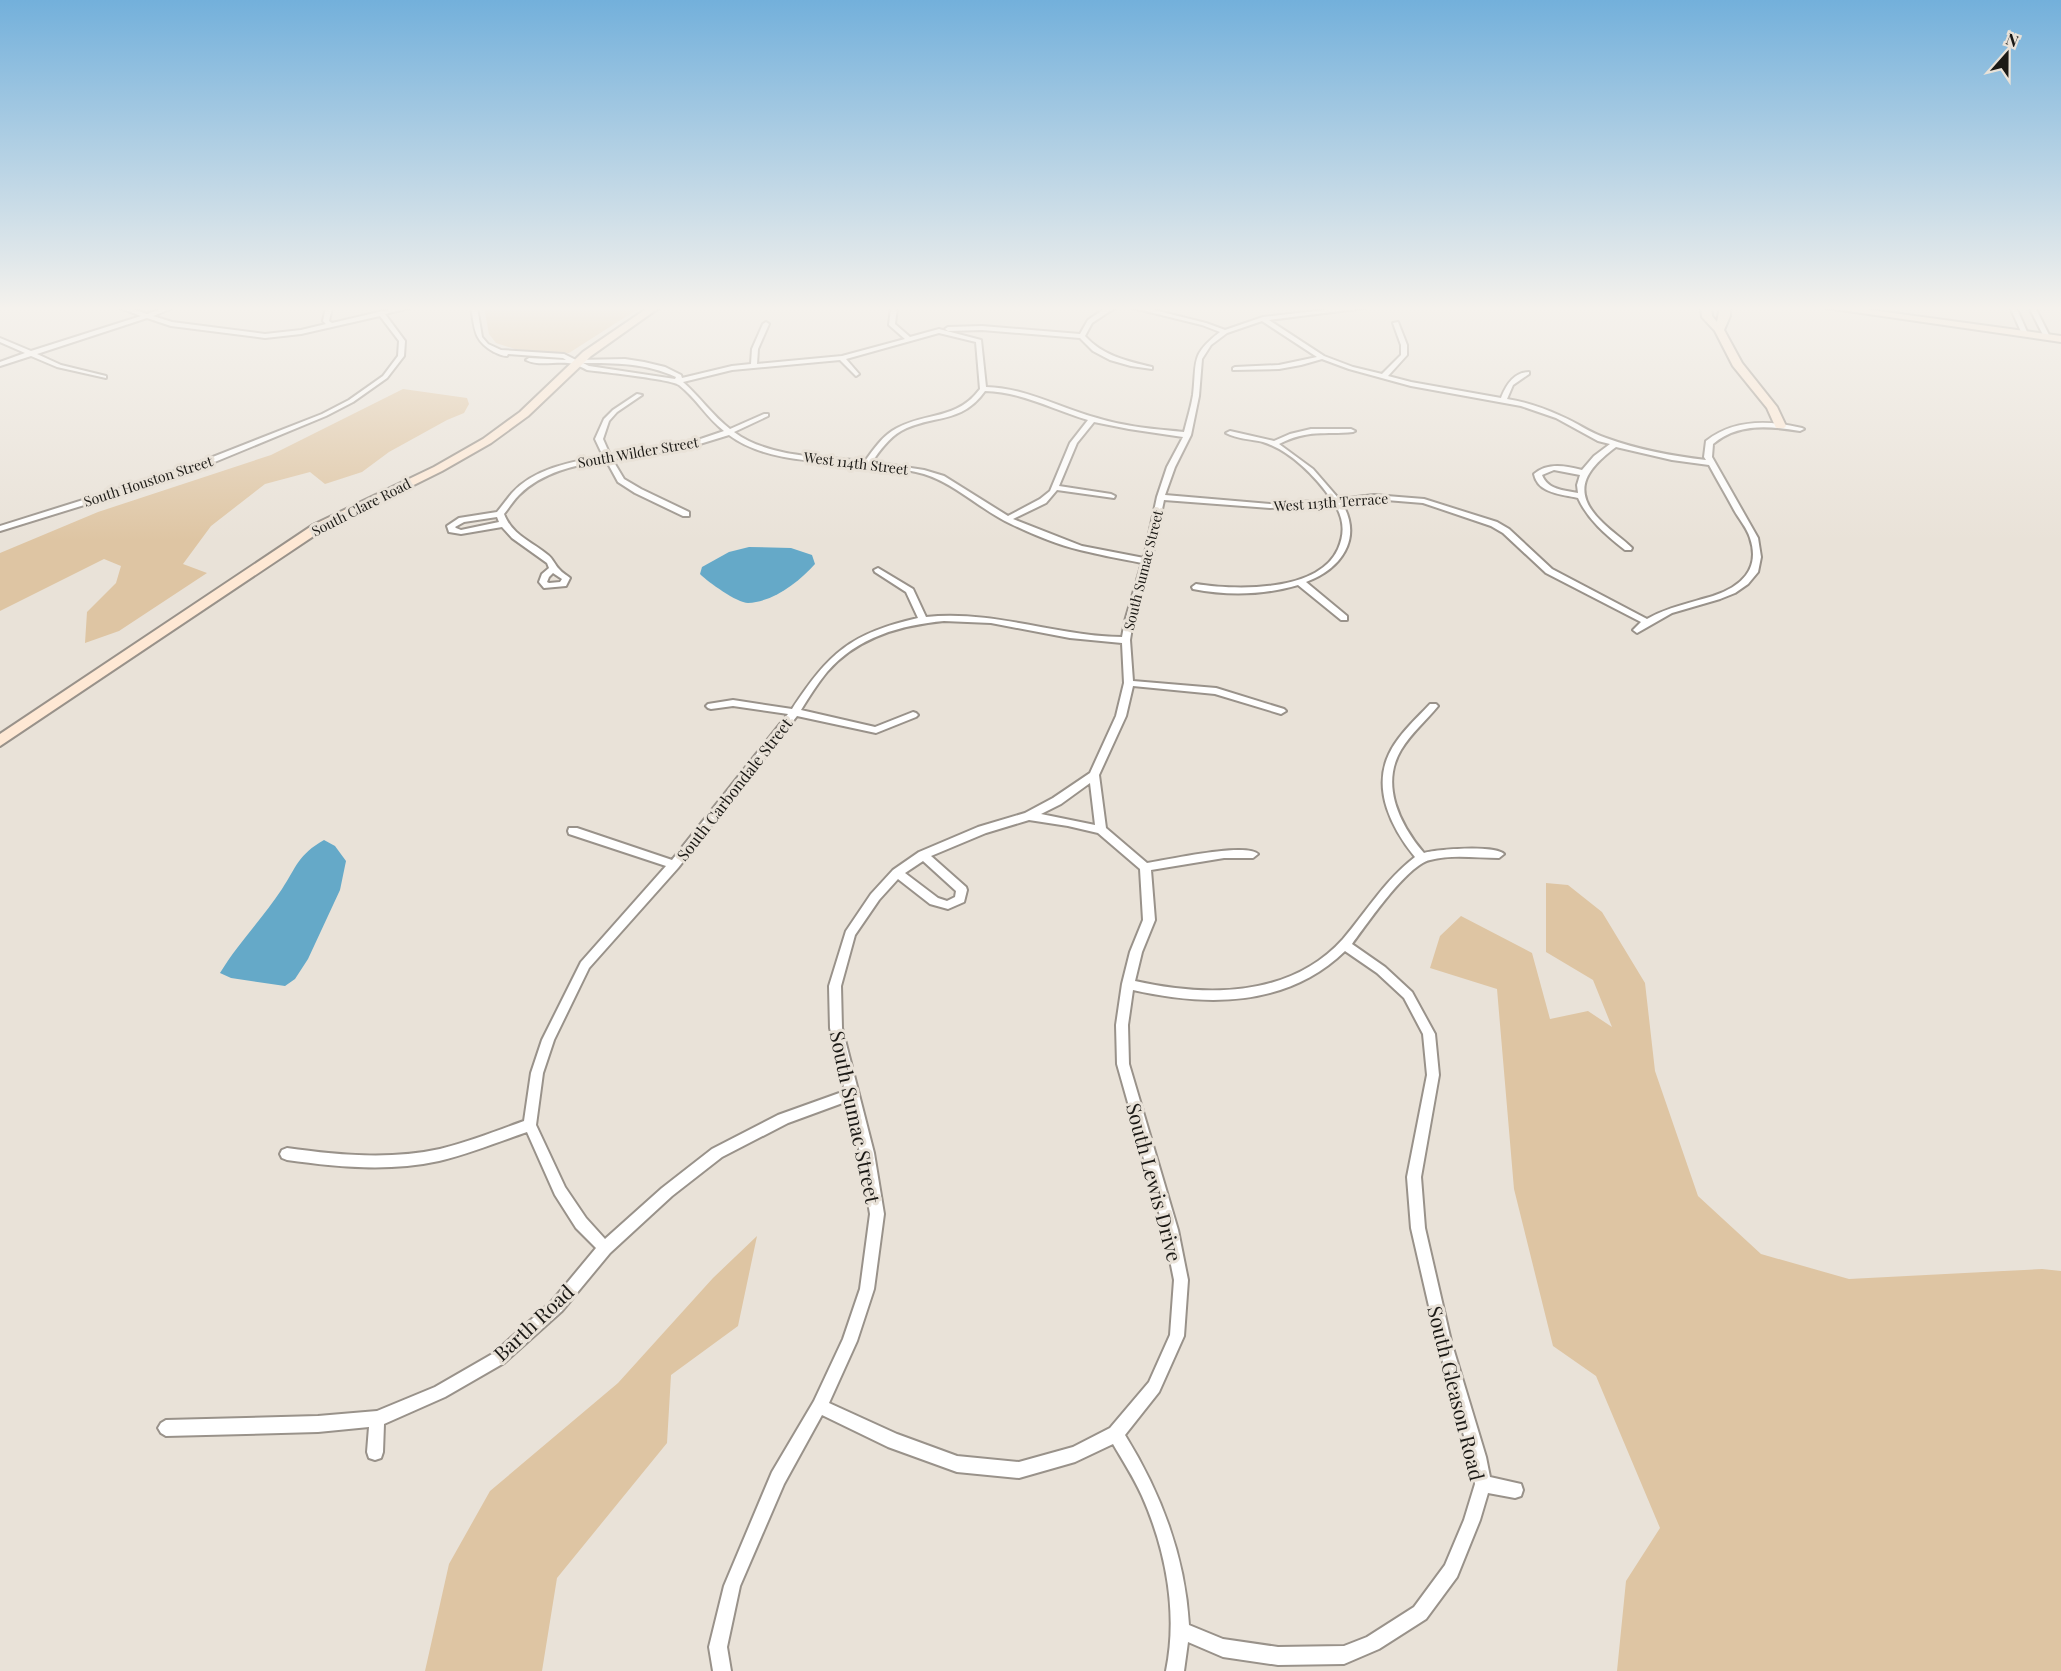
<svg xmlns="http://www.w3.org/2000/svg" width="2061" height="1671" font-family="'Playfair Display',serif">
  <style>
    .green { fill: #dec5a3 }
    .water { fill: #65a9c8 }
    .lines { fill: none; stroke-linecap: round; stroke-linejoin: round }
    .street-casing { stroke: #99928a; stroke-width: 4 }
    .secondary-casing { stroke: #99928a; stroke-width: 4 }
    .street { fill: #fff; fill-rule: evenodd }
    .secondary { fill: #fee8d4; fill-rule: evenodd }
    .labels { text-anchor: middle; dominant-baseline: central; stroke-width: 6; stroke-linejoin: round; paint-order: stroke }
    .far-street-label { font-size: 14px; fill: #1b1915; stroke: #e9e2d8 }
    .street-label { font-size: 16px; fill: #1b1915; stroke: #e9e2d8 }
    .near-street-label { font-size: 20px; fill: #1b1915; stroke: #e9e2d8 }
  </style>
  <rect width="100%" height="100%" fill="#e9e2d8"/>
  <!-- green -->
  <g class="green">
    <polygon points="484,307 641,307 569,353 518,350 496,343 489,334"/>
    <polygon points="403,389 467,398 469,404 464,413 447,420 389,452 362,472 325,484 310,472 265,484 211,526 183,564 207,573 119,631 85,643 87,612 116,583 121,566 104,559 0,611 0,553 98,512 271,455"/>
    <polygon points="1546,883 1568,885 1602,912 1645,983 1655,1071 1698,1196 1761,1254 1849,1279 2042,1269 2061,1271 2061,1671 1617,1671 1626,1581 1660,1528 1596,1376 1553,1346 1514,1189 1497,989 1430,968 1440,936 1461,916 1532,953 1550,1019 1588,1011 1612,1027 1593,980 1546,952"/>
    <polygon points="757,1236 738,1326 671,1375 667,1443 557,1578 542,1671 425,1671 449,1564 490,1491 618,1383 713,1278"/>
  </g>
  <!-- water -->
  <g class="water">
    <path d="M749,547L791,548L812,555L815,564C799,582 773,602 748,603C737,603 708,582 700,574L702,567L729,552Z"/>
    <path d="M324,840L335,846L346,861L340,890L308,959L295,979L285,986L231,978L220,973C238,943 263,918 282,889C297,866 298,855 324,840Z"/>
  </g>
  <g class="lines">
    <defs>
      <g id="street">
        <polygon points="117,307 127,307 147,314 165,307 175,307 153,316 172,322 265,334 301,330 326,324 323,321 326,307 332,307 329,321 332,323 400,307 413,307 385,314 405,341 404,356 387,378 353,402 326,416 188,473 0,531 0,526 182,469 322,414 349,400 383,376 398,356 399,341 380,316 301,334 265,338 171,326 147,318 37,354 61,365 106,376 106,378 57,367 31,356 0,366 0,362 25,353 0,342 0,338 31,351 141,316"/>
        <path d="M471,307H477L482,337L488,344L501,350L564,354L576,360L625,359L644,362L665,367L681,375L682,378L732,366L751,364L752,349L763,324L766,322L769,324L758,349L757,364L842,356L905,339L889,325L891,307H897L895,324L910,337L939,329L981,340L986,387C1026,388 1060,408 1097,418C1125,427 1155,429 1184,432C1187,420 1191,407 1193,395C1197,361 1190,355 1220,332L1202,325L1129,307H1142L1206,323L1225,330L1263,317L1349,307H1372L1269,320L1324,356L1353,367L1382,374L1401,355V345L1393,323L1398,322L1407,345V355L1388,376L1411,382L1501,398C1506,385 1514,372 1529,372V374L1513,385L1507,399C1526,402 1543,408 1561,416C1576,422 1590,433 1606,438C1639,450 1672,456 1706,460L1704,457L1706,441C1734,419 1769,420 1802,428L1804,429L1800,431C1769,426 1738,423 1713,444L1712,457L1758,538L1761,557L1758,572L1748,584L1735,593L1720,599L1672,613L1637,633L1633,630L1641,622L1546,573L1503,533L1491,526L1423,503L1374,499L1342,503C1363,539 1341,569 1306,582L1347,616V620H1341L1298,585C1264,595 1228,596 1193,589L1192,587L1196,584C1235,590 1318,593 1338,549C1345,533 1344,520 1335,504L1270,508L1164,500L1151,561L1133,621L1130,640L1133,681L1216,688L1284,709L1286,711L1281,714L1215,694L1133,686L1126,716L1099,775L1106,828L1147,863C1166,860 1247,842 1258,854L1253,858H1224L1151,870L1155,920L1142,952L1135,981C1206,997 1290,998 1343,939C1367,911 1385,880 1415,857C1392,829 1372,790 1389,754C1398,735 1415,720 1430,704H1436L1438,706C1426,721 1411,733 1401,750C1380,785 1400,825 1424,853C1438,849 1495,845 1504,854L1499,858C1477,858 1452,854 1430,860C1407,865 1367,924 1352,944L1385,967L1412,992L1435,1034L1439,1075L1421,1177L1425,1228L1451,1341L1486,1457L1490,1477L1521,1484L1523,1490L1521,1496L1515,1498L1488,1493L1480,1520L1457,1577L1426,1619L1379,1649L1344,1664L1278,1665L1223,1657L1188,1642L1184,1671H1166C1178,1613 1166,1550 1142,1496C1134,1478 1123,1461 1113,1444L1075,1462L1019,1478L957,1472L888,1447L822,1415L784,1484L740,1586L727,1647L731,1671H713L709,1647L724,1586L772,1472L814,1401L843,1339L860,1289L870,1214L860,1153L848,1101L788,1123L722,1157L672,1196L610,1253L562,1311L504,1363L445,1397L384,1424L383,1452L381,1458L375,1460L369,1458L367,1452L369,1427L318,1432L166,1436L161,1433L158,1428L161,1423L166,1420L318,1416L377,1411L435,1387L494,1353L552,1301L596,1248L576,1228L555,1195L527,1132C498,1142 469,1154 439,1161C389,1172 337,1167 287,1160L282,1158L280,1154L282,1150L287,1148C337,1155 390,1160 440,1149C469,1142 496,1131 524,1121L531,1073L542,1040L581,962L666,866L569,834L568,831L569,828H577L672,860L788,714L733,706L711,709L708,708L706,706L708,704L733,700L792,709C829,653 851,633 918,618L906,592L875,572L874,570L878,568L913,589L926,617C995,610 1055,636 1122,637L1125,621L1142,563C1122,559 1100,555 1080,550C1057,545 1032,534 1011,524C981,510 956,484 924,474C865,457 778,472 729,435L680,450L612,459L624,479L641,489L689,512V516H683L635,493L618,482L606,460C575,465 542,472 519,495C513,501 509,508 504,514C512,535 531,541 548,555C553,559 555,565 559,569C562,573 567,575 570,578L566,586L544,588L539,582L542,574L549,568L547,563L512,538L502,527L461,534L449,532L447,526L459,518L497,512C502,506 507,499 512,493C535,468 571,462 603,456L595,439L604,419L613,410L637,394L642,395L617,412L609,421L603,439L610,455L680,446L724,431C707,418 696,398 679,385C671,379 602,372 587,370C583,368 578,365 574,364C559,360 540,367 526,360L529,358L566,360L563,358L508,354L507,356C502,356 499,354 494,352C473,340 475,329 471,307ZM1262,321L1317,357L1279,365L1235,367L1233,368V370L1279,369L1301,365L1322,359L1349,369L1411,386L1521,406L1556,418L1598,441L1610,444L1594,456L1582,470C1566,466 1548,462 1534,474C1538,494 1562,494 1578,498C1588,520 1606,535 1625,550H1631L1632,548C1623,539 1612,532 1603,523C1570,492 1585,470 1616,447L1672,460L1709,465C1717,480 1726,495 1734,510C1739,519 1747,528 1750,538C1761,570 1740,587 1713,596C1690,603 1668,607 1647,619L1552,569L1509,529L1497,522L1424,499L1374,495L1339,499L1313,469L1279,444C1308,429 1324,435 1353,432L1355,431L1351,429H1311L1290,434L1274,441L1230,431L1226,433C1237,439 1251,439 1263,442C1291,451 1316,477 1332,500L1270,504L1165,495L1175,467L1191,435L1199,396L1202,359L1211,345L1227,333ZM939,333L976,342L980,389C957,420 927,412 897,428C883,435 874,449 865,461C824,457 769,458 734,432L768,416V414H764L730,429C713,416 699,396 683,382L732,370L840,360L856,376L859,374L846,359ZM583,363C616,363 646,363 676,377L675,379L589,366ZM985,391C1022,392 1054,410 1088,420L1070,443L1050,491L1040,499L1008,516L944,476L924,470L872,462C880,450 889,438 901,431C932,414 961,425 985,391ZM1094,422L1129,429L1183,437L1167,467L1157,497L1144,558L1082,546L1013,519L1046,503L1057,490L1114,498L1115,496L1111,494L1059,486L1077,443ZM1554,470L1580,475L1577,485L1578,493C1563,490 1548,490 1542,475ZM497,517L499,522L461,530L456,528L455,527L464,522ZM553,573L562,579L560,582L549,583L547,582L549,577ZM944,621L991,623L1070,638L1122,643L1124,683L1116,716L1090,773L1053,798L1025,813L978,827L919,852L893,870L871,894L846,931L829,986L830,1028L845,1091L778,1115L712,1149L662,1188L605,1239L586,1218L565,1187L536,1125L543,1073L554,1040L589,968L678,868L797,716L876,733L916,717L918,715L916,713L913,712L875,727L801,710C809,697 817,684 827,672C857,637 901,625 944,621ZM1090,783L1095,825L1041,814L1061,804ZM1029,820L1068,826L1098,833L1140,869L1143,920L1130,952L1122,984L1116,1025L1117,1064L1164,1230L1174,1280L1170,1335L1149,1382L1110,1428L1073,1447L1019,1462L957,1456L897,1434L829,1403L857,1341L874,1289L884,1214L874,1153L842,1028L841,986L855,935L879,900L898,879L930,904L948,909L964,902L967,890L966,887L931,856L986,833ZM923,861L956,891L955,897L947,901L938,898L905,873ZM1345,951L1377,973L1404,998L1423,1034L1427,1075L1407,1177L1411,1228L1437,1341L1470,1457L1475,1484L1464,1520L1445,1565L1414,1607L1367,1637L1344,1646L1278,1647L1223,1639L1189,1625C1185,1556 1161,1493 1125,1435L1159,1392L1184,1336L1188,1280L1178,1230L1129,1064L1128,1025L1133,990C1208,1007 1287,1007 1345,951Z"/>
        <path d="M1107,307H1116L1092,323L1085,336C1103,356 1127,361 1152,367V369L1131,366L1110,360L1093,351L1080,338L982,330L948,331L945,329L948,327L982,326L1080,334L1088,320Z"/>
        <polygon points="2010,307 2016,307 2028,334 2027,335 2022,334"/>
        <polygon points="2029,307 2035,307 2050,337 2049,338 2044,337"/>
      </g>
      <g id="secondary">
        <polygon points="649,307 660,307 591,356 528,416 491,443 442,471 321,531 0,746 0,734 313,525 434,467 483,439 520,412 583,352"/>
        <polygon points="1701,307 1711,307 1712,316 1717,322 1720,307 1730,307 1730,316 1724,330 1742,363 1777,407 1786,426 1784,428 1776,428 1767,408 1733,366 1715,331 1702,317"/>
        <polygon points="1820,307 1849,307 2061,336 2061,342"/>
      </g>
    </defs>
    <!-- street casing -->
    <use href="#street" class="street-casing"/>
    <!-- secondary casing -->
    <use href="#secondary" class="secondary-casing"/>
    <!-- street -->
    <use href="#street" class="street"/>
    <!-- secondary -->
    <use href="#secondary" class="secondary"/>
  </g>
  <!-- sky -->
  <linearGradient id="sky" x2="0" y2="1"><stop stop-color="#73b0db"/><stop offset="0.57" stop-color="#f5f2ed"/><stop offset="1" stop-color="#f5f2ed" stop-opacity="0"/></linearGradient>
  <rect width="2061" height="541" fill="url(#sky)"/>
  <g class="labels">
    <!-- far-street labels -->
    <g class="far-street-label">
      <text transform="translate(638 452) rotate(-10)">South Wilder Street</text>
      <text transform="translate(856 463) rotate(7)">West 114th Street</text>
      <text transform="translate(148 481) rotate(-18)">South Houston Street</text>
      <text transform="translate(1331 502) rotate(-4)">West 113th Terrace</text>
      <text transform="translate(361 507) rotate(-27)">South Clare Road</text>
      <text transform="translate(1143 570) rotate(-76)">South Sumac Street</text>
    </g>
    <!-- street labels -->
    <g class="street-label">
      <text transform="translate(734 789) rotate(-52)">South Carbondale Street</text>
    </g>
    <!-- near-street labels -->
    <g class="near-street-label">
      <text transform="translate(856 1117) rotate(78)">South Sumac Street</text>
      <text transform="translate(1155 1182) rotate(75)">South Lewis Drive</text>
      <text transform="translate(533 1322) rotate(-43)">Barth Road</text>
      <text transform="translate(1457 1393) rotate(76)">South Gleason Road</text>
    </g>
  </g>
  <!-- north arrow -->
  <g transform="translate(2007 54) rotate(21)" stroke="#e9e2d8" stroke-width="4.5" paint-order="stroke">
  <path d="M0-4.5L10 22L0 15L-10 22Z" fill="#1b1915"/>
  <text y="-9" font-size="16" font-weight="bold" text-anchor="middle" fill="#1b1915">N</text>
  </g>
</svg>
